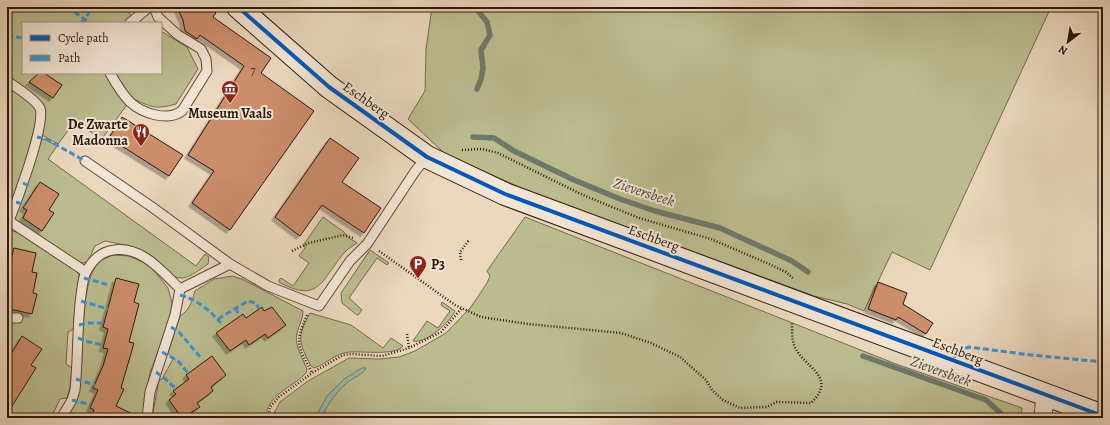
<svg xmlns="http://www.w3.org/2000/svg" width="1110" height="425" font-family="Alegreya,serif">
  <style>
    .green { fill: #bbbd8f; stroke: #746a4d }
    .water { fill: #99baac; stroke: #6e796c }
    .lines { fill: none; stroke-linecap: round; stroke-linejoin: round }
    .stream { stroke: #6e796c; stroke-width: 5.5 }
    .building { fill: #cb8d6b; stroke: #2e180b; filter: url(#shadow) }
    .lane-casing { stroke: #5d4838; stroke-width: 11 }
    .street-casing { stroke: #5d4838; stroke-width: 19 }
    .secondary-casing { stroke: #2e180b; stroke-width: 24 }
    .path { stroke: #2e180b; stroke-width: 2.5; stroke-dasharray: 1 2; stroke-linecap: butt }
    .lane { stroke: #f2e5d4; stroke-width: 9 }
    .street { stroke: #f2e5d4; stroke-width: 17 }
    .secondary { stroke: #f2e5d4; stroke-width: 22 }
    .quiet { stroke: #3c93d2; stroke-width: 3; stroke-dasharray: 6 3; stroke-linecap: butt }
    .cycleway-casing { stroke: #f2e5d4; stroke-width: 6 }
    .cycleway { stroke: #0057b8; stroke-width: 4 }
    .labels { text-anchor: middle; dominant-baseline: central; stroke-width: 4; stroke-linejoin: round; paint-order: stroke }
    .number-label { font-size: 12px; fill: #553523 }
    .street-label { font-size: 14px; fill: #2e180b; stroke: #f2e5d4 }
    .poi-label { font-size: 14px; font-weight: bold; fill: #2e180b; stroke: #f2e5d4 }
    .water-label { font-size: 15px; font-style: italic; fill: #4e493b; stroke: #f2e5d4 }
  </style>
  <defs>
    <filter id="shadow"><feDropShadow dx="-3.5" dy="3.5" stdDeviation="0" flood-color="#0004"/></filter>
  </defs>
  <rect width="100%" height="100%" fill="#ebd7bd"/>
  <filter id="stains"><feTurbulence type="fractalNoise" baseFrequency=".005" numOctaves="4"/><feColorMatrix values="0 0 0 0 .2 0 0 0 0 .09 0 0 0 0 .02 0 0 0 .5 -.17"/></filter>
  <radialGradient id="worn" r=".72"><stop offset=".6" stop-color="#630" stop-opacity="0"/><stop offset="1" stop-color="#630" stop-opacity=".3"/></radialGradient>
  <!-- green -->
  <g class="green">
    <path d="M7,7H138L129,13L135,23H23V73H161V31L187,47L198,69L176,104C155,110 151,107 132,98L101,140L76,120L58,144L42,135L45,115L44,109L20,86L7,77Z"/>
    <polygon points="432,7 1051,7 930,270 892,252 864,311 847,304 814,296 528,191 445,154 408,119 425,91 426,49"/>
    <polygon points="7,85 30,102 35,107 38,115 25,163 7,214"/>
    <path d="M45,139L57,146L48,159L196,266L205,254L209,257L208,264C202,268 188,279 181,278C170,278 165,266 157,260C140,247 124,245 105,241L95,246L88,261L84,263L78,262L16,221L14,216L40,140Z"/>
    <path d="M323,217L344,232L349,238L357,243C353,246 348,248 345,252C322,278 320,305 279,282V280L281,278L293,286L309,263L299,256L305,248L304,244Z"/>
    <polygon points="525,217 896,364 1022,408 1021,418 275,418 274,413 280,402 308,381 349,358 380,359 399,357 415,351 446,333 471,307 487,283 490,276 487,271"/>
    <polygon points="13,231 24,235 74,268 79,275 74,329 68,332 66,364 72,368 70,387 67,398 60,399 51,418 7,418 7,234"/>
    <polygon points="370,250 389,263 387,265 377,258 349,298 362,310 358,315 357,315 342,303 341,293"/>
    <path d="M113,255L129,256L145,263L152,268L168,288L172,303V308L165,333L150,373L143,418H67C72,409 77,401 79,390C85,360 78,283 99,262C103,259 108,257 113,255Z"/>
    <path d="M232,276L242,279L303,311C303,319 299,325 297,333C294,345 302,356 306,367L307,370L306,373C292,388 266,395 266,418H152L159,380L162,379L173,359L168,353L180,316C190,310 192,301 195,291L214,279Z"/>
    <path d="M442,302L455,311C450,322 426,344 413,341L427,321L438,328L450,311L441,305Z"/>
    <path d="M310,313L351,325L383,348L391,338L403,346C395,356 363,351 351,352C336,352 327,364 314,368L311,366C299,343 296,337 310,313Z"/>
  </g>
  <!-- water -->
  <path class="water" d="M362,368H366C362,375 354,377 348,382C336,392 328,404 321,418H315L327,396L344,379Z"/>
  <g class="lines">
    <!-- stream -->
    <g class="stream">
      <polyline points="477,89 481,79 483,68 481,50 490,35 487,22 479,12 477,7"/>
      <polyline points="473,137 494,138 514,151 574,180 620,199 655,211 720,228 792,261 808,272"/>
      <polyline points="863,356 986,400 1006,418"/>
    </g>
  </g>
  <!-- building -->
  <g class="building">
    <polygon points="177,7 208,7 216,13 213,17 271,58 261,73 314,111 230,230 192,203 214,171 188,155 244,66 200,35 197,39 185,31 183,20"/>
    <polygon points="39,73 44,73 62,85 53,98 29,82"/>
    <polygon points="122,117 183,155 169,176 109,138"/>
    <polygon points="330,138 359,158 342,182 381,208 364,233 322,205 300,236 275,217"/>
    <polygon points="40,182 59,194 49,210 54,213 42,231 23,218 27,210 23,208"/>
    <polygon points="14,248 36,253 32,272 37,273 33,293 37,294 32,314 10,309 12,300 7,299 12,280 7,278 7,275"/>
    <polygon points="116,278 139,284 134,302 139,304 129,342 134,343 121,388 124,389 116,406 141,418 91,418 94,410 90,408 98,390 93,388 103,366 108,349 103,348 108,329 103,327"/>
    <polygon points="878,282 907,293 903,304 933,323 926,334 898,317 896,320 868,309"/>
    <polygon points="262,307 264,311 272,307 286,325 268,338 265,334 249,345 246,340 230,351 216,333 243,314 246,318"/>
    <polygon points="22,336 42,349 31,365 36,368 7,414 7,361"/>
    <polygon points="212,356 226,375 211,387 213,391 197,403 200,407 182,418 169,400 176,394 173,391 189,379 186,375"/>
  </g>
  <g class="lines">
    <defs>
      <g id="lane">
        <polyline points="130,23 149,7"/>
        <path d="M110,73C115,82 122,94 130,102C142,113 167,122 182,111L207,71L206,59L201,49L178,35L158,17L154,7"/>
        <path d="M7,81C16,87 35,99 40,108C46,125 15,206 7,226"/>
        <polyline points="85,161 152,207 230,264"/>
        <polyline points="9,221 86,272"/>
        <polyline points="180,289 230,264 268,286 319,306 350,261 367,244 416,170 427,157"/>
        <polyline points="7,318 18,318"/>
        <path d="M61,418L72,400L75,390C78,361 77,333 80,304C81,294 82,283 85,274C90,264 98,254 109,251C139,243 161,270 180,289L175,315L150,392L147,418"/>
      </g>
      <polyline id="street" points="1043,418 1045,395"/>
      <polyline id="secondary" points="238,7 329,87 427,157 505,194 1103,416"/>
    </defs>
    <!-- lane casing -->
    <use href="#lane" class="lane-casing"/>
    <!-- street casing -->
    <use href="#street" class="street-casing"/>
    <!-- secondary casing -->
    <use href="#secondary" class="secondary-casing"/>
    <!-- path -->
    <g class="path">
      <polyline points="462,150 482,149 498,153 583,195 639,218 711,239 769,264 786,272 794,279"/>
      <polyline points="292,251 309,243 343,235 353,238"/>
      <path d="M379,251L455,305L481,317L528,324L621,333L651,343L680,357L706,380L712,390L723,400L740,408L766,407L777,402L811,403C839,376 802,367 794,345C792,339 792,330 792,323"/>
      <polyline points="461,260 460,252 469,240"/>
      <path d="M307,315C294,345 298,345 312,373"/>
      <polyline points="407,334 409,348"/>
      <polyline points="268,418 270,407 279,397 312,373 343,355 352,354 382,356 409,348 441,332 462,308"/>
    </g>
    <!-- lane -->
    <use href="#lane" class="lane"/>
    <!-- street -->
    <use href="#street" class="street"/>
    <!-- secondary -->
    <use href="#secondary" class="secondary"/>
    <!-- quiet -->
    <g class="quiet">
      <polyline points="67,7 90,23"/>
      <polyline points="81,23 85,19 92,7"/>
      <polyline points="7,37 16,37 23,38"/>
      <polyline points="37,137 46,139 85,161"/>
      <polyline points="23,183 31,187"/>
      <polyline points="16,202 25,205"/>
      <polyline points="7,261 8,261 7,265"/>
      <polyline points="7,272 8,272"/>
      <polyline points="84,278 109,285"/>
      <path d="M180,295C198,300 209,310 221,323"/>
      <polyline points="7,296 8,296"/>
      <polyline points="81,301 108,309"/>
      <polyline points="235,308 240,316"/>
      <polyline points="218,319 248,301 256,303 259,309"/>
      <polyline points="79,325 89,323 104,323"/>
      <polyline points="171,327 179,332 201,358"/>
      <polyline points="7,337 14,341"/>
      <polyline points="78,338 89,342 104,345"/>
      <polyline points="162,352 178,361 189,374"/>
      <polyline points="952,360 961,350 969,347 1031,355 1103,362"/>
      <polyline points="156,372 168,381 176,389"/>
      <polyline points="76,379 95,385"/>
      <polyline points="72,400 91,405"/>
    </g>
    <defs>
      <polyline id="cycleway" points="238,7 329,87 427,157 505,194 1103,416"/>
    </defs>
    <!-- cycleway casing -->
    <use href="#cycleway" class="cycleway-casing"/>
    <!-- cycleway -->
    <use href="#cycleway" class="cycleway"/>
  </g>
  <!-- icons -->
  <defs>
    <symbol id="museum-pin" viewBox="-11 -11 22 30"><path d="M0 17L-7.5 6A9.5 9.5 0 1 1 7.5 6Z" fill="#8f2418" stroke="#f2e5d4"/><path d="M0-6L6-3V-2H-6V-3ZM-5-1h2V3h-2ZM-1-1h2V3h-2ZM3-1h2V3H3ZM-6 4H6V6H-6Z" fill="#fff"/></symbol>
    <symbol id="restaurant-pin" viewBox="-11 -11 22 30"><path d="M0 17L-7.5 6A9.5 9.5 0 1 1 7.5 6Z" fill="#8f2418" stroke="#f2e5d4"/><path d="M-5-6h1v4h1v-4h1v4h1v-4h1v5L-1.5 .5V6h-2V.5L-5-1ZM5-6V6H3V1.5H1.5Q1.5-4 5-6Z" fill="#fff"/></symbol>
    <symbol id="parking-pin" viewBox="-11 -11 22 30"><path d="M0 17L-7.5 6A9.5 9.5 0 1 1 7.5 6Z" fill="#8f2418" stroke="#f2e5d4"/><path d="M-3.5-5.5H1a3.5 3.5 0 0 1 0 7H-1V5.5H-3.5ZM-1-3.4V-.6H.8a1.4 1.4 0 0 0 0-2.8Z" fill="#fff"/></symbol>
  </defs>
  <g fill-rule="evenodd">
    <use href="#museum-pin" x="220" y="79" width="20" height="27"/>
    <use href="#restaurant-pin" x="131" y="122" width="20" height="27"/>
    <use href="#parking-pin" x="408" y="254" width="20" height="27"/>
  </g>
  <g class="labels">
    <!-- number labels -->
    <g class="number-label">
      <text x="253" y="70">7</text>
    </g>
    <!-- street labels -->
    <g class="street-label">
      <text transform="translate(366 100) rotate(35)">Eschberg</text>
      <text transform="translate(654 238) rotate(20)">Eschberg</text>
      <text transform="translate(958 351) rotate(21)">Eschberg</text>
    </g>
    <!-- poi labels -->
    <g class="poi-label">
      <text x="230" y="113">Museum Vaals</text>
      <text x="128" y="124" text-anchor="end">De Zwarte<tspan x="128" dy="16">Madonna</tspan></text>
      <text x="431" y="264" text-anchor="start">P3</text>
    </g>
    <!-- water labels -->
    <g class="water-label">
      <text transform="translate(644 192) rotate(18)">Zieversbeek</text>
      <text transform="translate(941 371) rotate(20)">Zieversbeek</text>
    </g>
  </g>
  <!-- margin -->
  <rect width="1110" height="425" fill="none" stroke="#ebd7bd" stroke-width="24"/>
  <rect x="8" y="8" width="1094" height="409" fill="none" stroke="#2e180b" stroke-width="2"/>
  <rect x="12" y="12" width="1086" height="401" fill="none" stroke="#2e180b"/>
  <!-- legend -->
  <rect x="22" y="22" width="140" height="52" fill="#f2e5d4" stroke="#a49384"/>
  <rect x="30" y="35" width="20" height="6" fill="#0057b8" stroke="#a49384"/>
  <text x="58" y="42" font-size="12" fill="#2e180b">Cycle path</text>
  <rect x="30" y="55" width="20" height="6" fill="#3c93d2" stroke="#a49384"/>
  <text x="58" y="62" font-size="12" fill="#2e180b">Path</text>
  <!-- north arrow -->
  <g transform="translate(1068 42) rotate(211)" stroke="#f2e5d4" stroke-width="3" paint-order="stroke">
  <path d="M0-3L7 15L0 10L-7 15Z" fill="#2e180b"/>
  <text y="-6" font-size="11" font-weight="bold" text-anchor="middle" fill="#2e180b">N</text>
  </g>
  <rect width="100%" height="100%" filter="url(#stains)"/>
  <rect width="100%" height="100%" fill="url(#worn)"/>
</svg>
